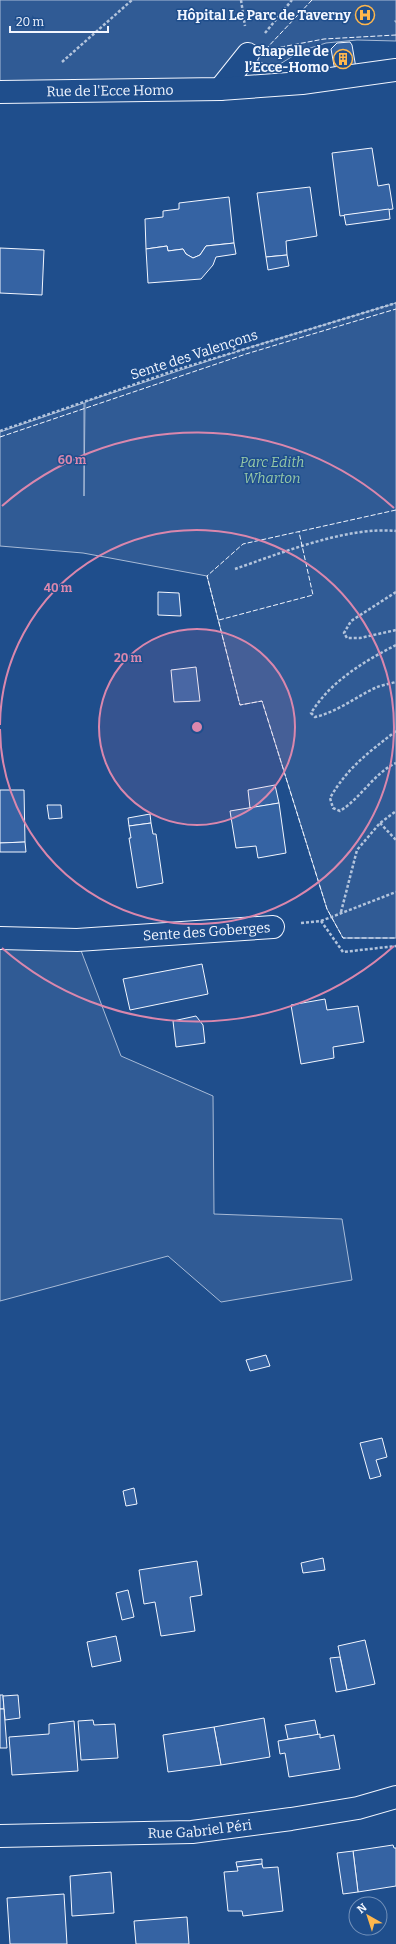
<svg xmlns="http://www.w3.org/2000/svg" width="396" height="1944" font-family="Bitter,serif">
  <style>
    .built { fill: #305b95; stroke: #a8bbd7 }
    .building { fill: #3563a3; stroke: #f2f6ff }
    .lines { fill: none; stroke-linecap: round; stroke-linejoin: round }
    .minor-casing { stroke: #f2f6ff; stroke-width: 24 }
    .path { stroke: #b3c4dc; stroke-width: 2.5; stroke-dasharray: 3 2; stroke-linecap: butt }
    .minor { stroke: #1f4e8c; stroke-width: 22 }
    .fence { stroke: #f2f6ff; stroke-width: 1; stroke-dasharray: 5 2; stroke-linecap: butt }
    .ring { fill: none; stroke: #da87ad; stroke-width: 2 }
    .labels { text-anchor: middle; dominant-baseline: central; stroke-width: 3; stroke-linejoin: round; paint-order: stroke }
    .poi-label { font-size: 14px; font-weight: bold; fill: #f2f6ff; stroke: #1f4e8c; text-anchor: end }
    .street-label { font-size: 14px; fill: #f2f6ff; stroke: #1f4e8c }
    .park-label { font-size: 14px; font-style: italic; fill: #97c8a6; stroke: #1f4e8c }
    .centre { fill: #da87ad; stroke: #1f4e8c; stroke-width: 2 }
    .ring-label { font-size: 12px; text-anchor: middle; font-weight: bold; fill: #da87ad; stroke: #1f4e8c; stroke-width: 3; stroke-linejoin: round; paint-order: stroke }
  </style>
  <rect width="100%" height="100%" fill="#1f4e8c"/>
  <!-- built -->
  <g class="built">
    <polygon points="0,0 396,0 396,41 357,40 326,43 301,51 272,69 248,54 220,89 0,92"/>
    <polygon points="396,303 396,938 343,938 327,909 262,701 240,705 207,576 83,553 0,546 0,432 84,403 84,496 85,402 244,349"/>
    <polygon points="0,938 77,940 121,1056 213,1096 214,1214 342,1219 352,1280 221,1302 168,1256 0,1301"/>
  </g>
  <!-- building -->
  <g class="building">
    <polygon points="350,42 352,45 356,68 335,71 331,49 337,43"/>
    <polygon points="372,148 378,186 389,184 393,209 340,216 332,153"/>
    <polygon points="310,187 317,236 286,241 287,255 266,257 257,193"/>
    <polygon points="229,197 234,243 206,246 200,255 193,258 186,254 183,249 168,251 167,246 146,249 145,219 163,217 163,211 179,209 179,203"/>
    <polygon points="389,209 390,219 346,225 344,215"/>
    <polygon points="234,243 236,254 216,257 213,265 201,279 148,283 146,249 167,246 168,251 183,249 186,254 193,258 200,255 206,246"/>
    <polygon points="0,248 44,250 42,295 0,293"/>
    <polygon points="287,255 289,266 268,270 266,257"/>
    <polygon points="158,592 179,593 181,616 158,615"/>
    <polygon points="196,667 200,701 174,702 171,670"/>
    <polygon points="275,785 279,803 250,808 248,790"/>
    <polygon points="0,790 24,790 25,842 0,843"/>
    <polygon points="279,803 286,853 258,858 256,846 236,848 230,811"/>
    <polygon points="47,805 61,805 62,818 49,819"/>
    <polygon points="150,814 151,823 129,826 128,818"/>
    <polygon points="151,823 153,834 156,834 163,883 137,888 129,838 131,838 129,826"/>
    <polygon points="25,842 26,852 0,852 0,843"/>
    <polygon points="202,964 208,994 130,1010 123,979"/>
    <polygon points="325,999 327,1010 358,1006 364,1042 333,1047 334,1058 301,1064 291,1005"/>
    <polygon points="196,1016 203,1025 205,1043 176,1047 173,1021"/>
    <polygon points="266,1355 270,1366 250,1371 246,1360"/>
    <polygon points="382,1438 387,1457 376,1460 381,1476 370,1479 360,1443"/>
    <polygon points="134,1488 137,1504 126,1506 123,1491"/>
    <polygon points="323,1558 325,1570 303,1573 301,1563"/>
    <polygon points="197,1561 202,1595 190,1597 195,1631 161,1636 155,1602 144,1604 139,1570"/>
    <polygon points="128,1590 134,1617 122,1620 116,1593"/>
    <polygon points="116,1636 121,1661 92,1667 87,1642"/>
    <polygon points="365,1640 375,1684 347,1690 338,1646"/>
    <polygon points="340,1657 347,1690 336,1692 330,1658"/>
    <polygon points="0,1695 3,1695 4,1709 0,1709"/>
    <polygon points="18,1695 20,1718 5,1720 3,1696"/>
    <polygon points="0,1709 4,1709 7,1748 0,1748"/>
    <polygon points="264,1718 270,1757 221,1765 214,1727"/>
    <polygon points="93,1720 94,1725 115,1724 118,1758 81,1760 78,1721"/>
    <polygon points="315,1720 318,1735 288,1739 285,1725"/>
    <polygon points="74,1721 78,1771 12,1775 9,1737 49,1734 49,1724"/>
    <polygon points="214,1727 221,1765 168,1772 163,1735"/>
    <polygon points="320,1734 320,1738 334,1735 340,1769 289,1777 285,1753 280,1754 278,1741"/>
    <polygon points="393,1845 394,1848 396,1848 396,1886 358,1892 353,1851"/>
    <polygon points="353,1851 358,1892 343,1894 337,1853"/>
    <polygon points="262,1859 262,1864 237,1867 236,1862"/>
    <polygon points="262,1864 263,1868 278,1867 283,1911 243,1916 242,1911 228,1911 224,1872 238,1871 237,1867"/>
    <polygon points="111,1872 114,1913 72,1916 70,1876"/>
    <polygon points="64,1894 67,1944 10,1944 7,1898"/>
    <polygon points="187,1917 189,1944 136,1944 134,1921"/>
  </g>
  <g class="lines">
    <defs>
      <g id="minor">
        <polyline points="220,89 248,54"/>
        <path id="s1" d="M0,92L220,89L302,83L396,70"/>
        <path id="s2" d="M0,938L77,940L273,927"/>
        <path id="s3" d="M0,1836L192,1832L291,1819L358,1808L396,1797"/>
      </g>
    </defs>
    <!-- minor casing -->
    <use href="#minor" class="minor-casing"/>
    <!-- path -->
    <g class="path">
      <polyline points="241,0 245,26"/>
      <polyline points="395,22 396,21"/>
      <polyline points="265,33 292,0"/>
      <polyline points="62,62 132,0"/>
      <polyline points="0,431 176,370 396,303"/>
      <path d="M235,569C281,553 348,526 396,531"/>
      <polyline points="396,592 351,621 344,633 347,638 360,638 396,630"/>
      <path d="M396,645C363,662 331,681 311,713L315,717C337,712 354,698 375,688C381,685 389,684 396,682"/>
      <path d="M396,731C369,752 347,768 330,798L333,808L340,811C361,798 374,773 396,763"/>
      <polyline points="380,823 396,840"/>
      <polyline points="341,912 357,850 380,823 396,811"/>
      <polyline points="321,921 396,892"/>
      <polyline points="301,923 321,921 343,952 396,946"/>
    </g>
    <!-- minor -->
    <use href="#minor" class="minor"/>
    <!-- fence -->
    <g class="fence">
      <polyline points="312,0 265,50 324,39 396,35"/>
      <polyline points="0,437 246,354 396,309"/>
      <polyline points="396,510 243,544 207,576 240,705 262,701 327,909 343,938 396,938"/>
      <polyline points="219,620 313,595 299,532"/>
    </g>
  </g>
  <!-- distance rings -->
  <circle cx="197" cy="727" r="98" fill="#da87ad" fill-opacity=".12"/>
  <g class="ring">
    <circle cx="197" cy="727" r="98"/>
    <path d="M0 725A197 197 0 1 1 0 729"/>
    <path d="M394 946A295 295 0 0 1 2 948M2 506A295 295 0 0 1 394 508"/>
  </g>
  <!-- icons -->
  <defs>
    <symbol id="hospital-ring" viewBox="-11 -11 22 22"><circle r="9.5" fill="#1f4e8c" stroke="#ffb74d" stroke-width="1.5"/><path d="M-5-5h3v3.5h4V-5h3V5h-3V1.5h-4V5h-3Z" fill="#ffb74d"/></symbol>
    <symbol id="building-ring" viewBox="-11 -11 22 22"><circle r="9.5" fill="#1f4e8c" stroke="#ffb74d" stroke-width="1.5"/><path d="M-4-6H4V6H1V3H-1V6H-4ZM-2.5-4.3h1.7v1.8h-1.7ZM.8-4.3h1.7v1.8H.8ZM-2.5-1h1.7V.8h-1.7ZM.8-1h1.7V.8H.8Z" fill="#ffb74d"/></symbol>
  </defs>
  <g fill-rule="evenodd">
    <use href="#hospital-ring" x="354" y="4" width="22" height="22"/>
    <use href="#building-ring" x="332" y="48" width="22" height="22"/>
  </g>
  <g class="labels">
    <!-- poi labels -->
    <g class="poi-label">
      <text x="351" y="15">Hôpital Le Parc de Taverny</text>
      <text x="329" y="51">Chapelle de<tspan x="329" dy="16">l'Ecce-Homo</tspan></text>
    </g>
    <!-- street labels -->
    <g class="street-label">
      <text stroke="none"><textPath href="#s1" startOffset="110">Rue de l'Ecce Homo</textPath></text>
      <text transform="translate(194 355) rotate(-18)">Sente des Valençons</text>
      <text stroke="none"><textPath href="#s2" startOffset="207">Sente des Goberges</textPath></text>
      <text stroke="none"><textPath href="#s3" startOffset="200">Rue Gabriel Péri</textPath></text>
    </g>
    <!-- park labels -->
    <g class="park-label">
      <text x="272" y="462">Parc Edith<tspan x="272" dy="16">Wharton</tspan></text>
    </g>
  </g>
  <circle cx="197" cy="727" r="6" class="centre"/>
  <g class="ring-label">
    <text x="72" y="464">60 m</text>
    <text x="58" y="592">40 m</text>
    <text x="128" y="662">20 m</text>
  </g>
  <!-- north arrow -->
  <g transform="translate(368 1916) rotate(321)"><circle r="19" fill="#1f4e8c" stroke="#7391ba"/>
  <path d="M0-3L7 15L0 10L-7 15Z" fill="#ffb74d"/>
  <text y="-6" font-size="11" font-weight="bold" text-anchor="middle" fill="#f2f6ff">N</text>
  </g>
  <!-- scale -->
  <path d="M10 26v6h98v-6" fill="none" stroke="#f2f6ff" stroke-width="2"/>
  <text x="16" y="26" font-size="12" fill="#f2f6ff" stroke="#1f4e8c" stroke-width="3" paint-order="stroke">20 m</text>
</svg>
